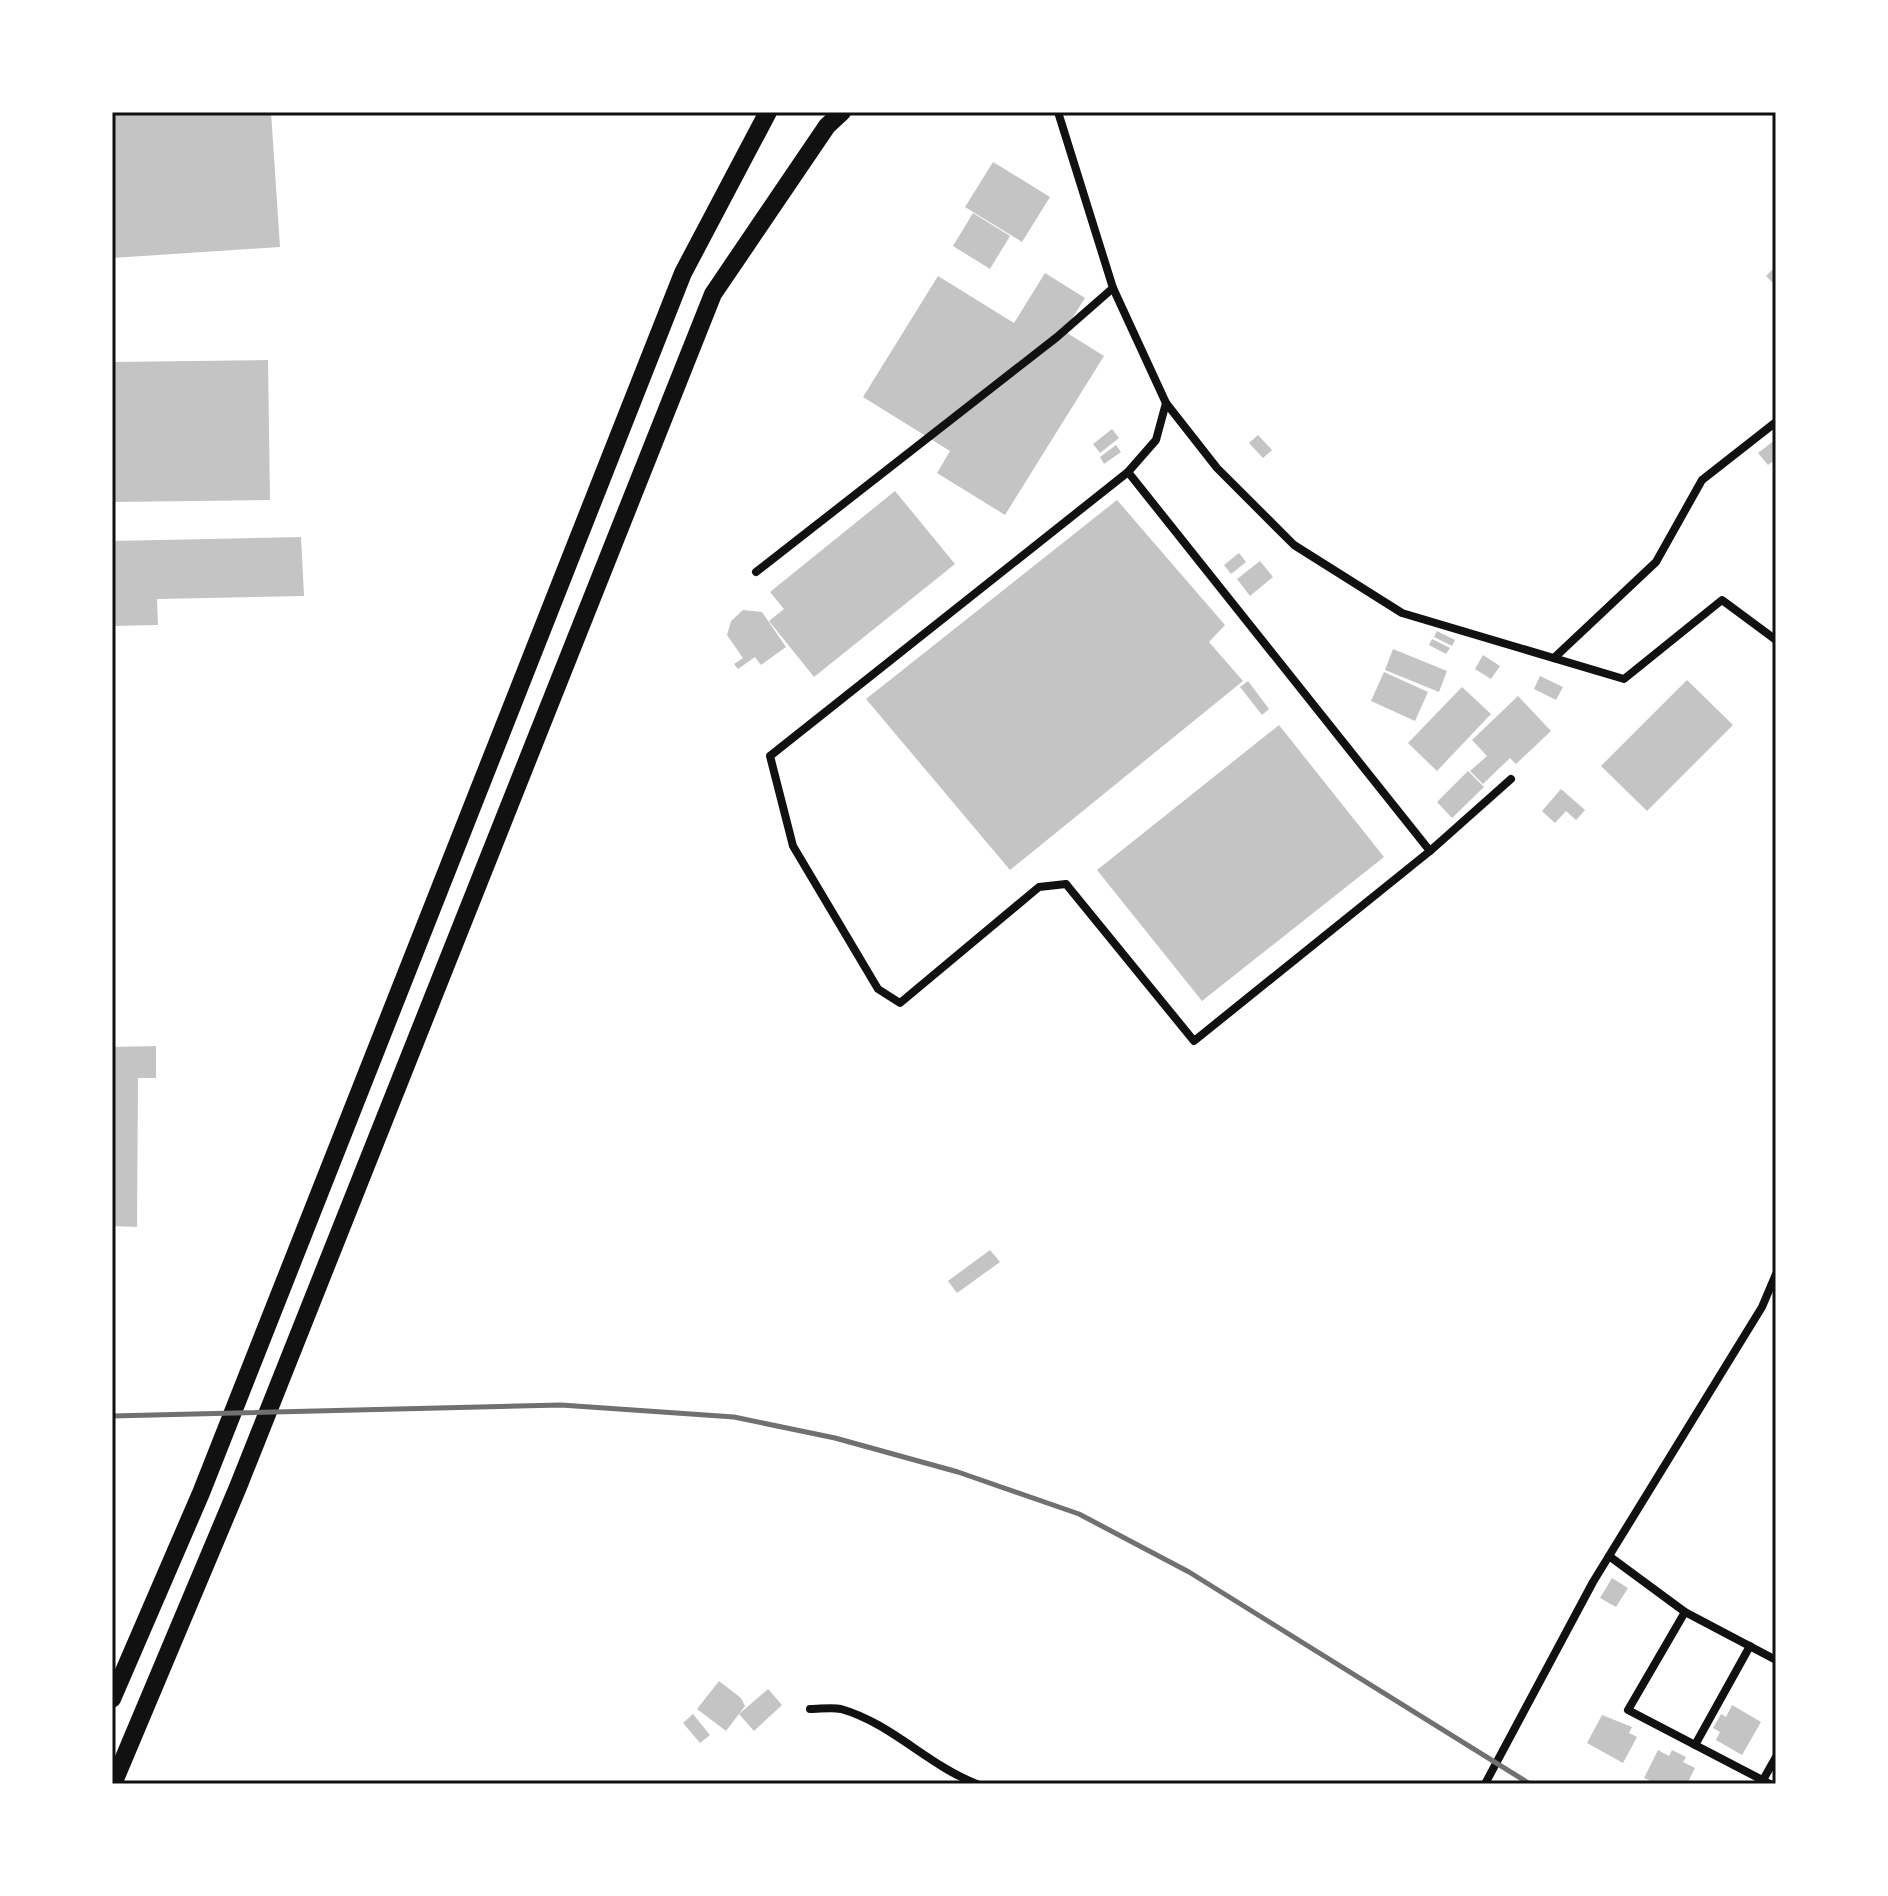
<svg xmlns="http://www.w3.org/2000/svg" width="1888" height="1896" font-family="Manrope,sans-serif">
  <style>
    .building { fill: #c4c4c4 }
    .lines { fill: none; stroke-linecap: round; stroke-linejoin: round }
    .minor { stroke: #111; stroke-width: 8 }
    .trunk { stroke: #111; stroke-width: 18 }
    .rail { stroke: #707070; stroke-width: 5 }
    .neatline { fill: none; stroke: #111; stroke-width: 3 }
  </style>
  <rect width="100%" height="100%" fill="#fff"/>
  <!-- building -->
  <g class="building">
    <polygon points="112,112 271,112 280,247 112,258"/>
    <polygon points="993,162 1050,197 1022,242 965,207"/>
    <polygon points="973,213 1010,236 990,269 953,246"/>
    <polygon points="1776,266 1776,286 1766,276"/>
    <polygon points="1045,273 1085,298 1064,331 1104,356 1005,515 937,473 950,451 863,397 938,276 1014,323"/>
    <polygon points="268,360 270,500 112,502 112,362"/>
    <polygon points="1112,429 1119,438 1100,453 1093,444"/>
    <polygon points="1258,435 1272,450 1263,458 1249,443"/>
    <polygon points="1776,439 1776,459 1768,465 1758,453"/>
    <polygon points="1116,445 1121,452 1104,464 1100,457"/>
    <polygon points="895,491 955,564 814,677 769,621 784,609 770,592"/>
    <polygon points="1117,500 1225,625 1209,642 1243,681 1010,870 866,699"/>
    <polygon points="301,537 304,596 157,599 158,625 112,626 112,541"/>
    <polygon points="1239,553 1246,562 1231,574 1224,565"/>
    <polygon points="1260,561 1273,577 1250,596 1237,579"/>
    <polygon points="743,610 762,612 786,647 761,665 755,657 738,669 734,664 743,658 727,635 731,621"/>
    <polygon points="1437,631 1455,640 1452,646 1434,637"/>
    <polygon points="1432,639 1450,648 1446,654 1429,645"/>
    <polygon points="1393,649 1447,671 1439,692 1385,670"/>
    <polygon points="1483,655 1500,666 1491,679 1475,669"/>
    <polygon points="1384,672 1428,692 1415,721 1371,701"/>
    <polygon points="1540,676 1563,687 1556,700 1534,689"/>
    <polygon points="1687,680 1733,725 1647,811 1601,766"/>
    <polygon points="1248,681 1269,709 1262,715 1240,687"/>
    <polygon points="1462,687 1491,714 1437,771 1408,743"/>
    <polygon points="1518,696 1551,731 1516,764 1510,758 1483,784 1470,771 1487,756 1472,740"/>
    <polygon points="1279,725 1384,857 1202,1001 1097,870"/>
    <polygon points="1468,771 1484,787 1452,818 1437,802"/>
    <polygon points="1561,789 1585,810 1576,820 1566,811 1555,823 1542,811"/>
    <polygon points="156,1046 156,1078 138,1078 137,1227 112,1226 112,1047"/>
    <polygon points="990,1250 1000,1262 957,1293 948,1281"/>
    <polygon points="1612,1578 1628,1588 1616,1607 1600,1598"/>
    <polygon points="719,1681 741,1698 745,1706 726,1731 697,1709"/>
    <polygon points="768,1689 782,1705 754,1731 739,1714"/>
    <polygon points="1732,1705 1761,1722 1742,1755 1716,1740 1720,1732 1713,1728 1721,1714 1726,1717"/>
    <polygon points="693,1714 710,1735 700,1743 683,1723"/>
    <polygon points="1602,1715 1632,1727 1629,1733 1637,1737 1623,1763 1587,1743"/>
    <polygon points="1658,1750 1669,1756 1672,1750 1686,1757 1683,1762 1695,1768 1687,1784 1657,1784 1644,1778"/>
  </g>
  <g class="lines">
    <!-- minor -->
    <g class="minor">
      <polyline points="1058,112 1113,288 1166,403 1217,468 1294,545 1402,613 1624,679 1722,600 1776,640"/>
      <polyline points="1166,403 1156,440 1128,472 770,756 793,846 878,989 900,1003 1039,887 1066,884 1194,1041 1430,851"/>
      <polyline points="1128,472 1430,851 1511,779"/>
      <polyline points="756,572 1057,337 1113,288"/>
      <polyline points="1554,658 1656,562 1702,480 1776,422"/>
      <polyline points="1609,1556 1685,1612 1776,1660"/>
      <polyline points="1685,1612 1628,1710 1770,1784"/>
      <path d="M810,1709C820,1709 832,1707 841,1709C891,1723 929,1766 977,1784"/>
      <polyline points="1695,1745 1750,1646"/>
      <polyline points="1763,1780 1776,1757"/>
      <polyline points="1485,1784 1593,1582 1762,1307 1776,1274"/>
    </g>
    <!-- trunk -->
    <g class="trunk">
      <polyline points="112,1699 201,1493 683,273 768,112"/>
      <polyline points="113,1784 238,1487 713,294 827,126 842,112"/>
    </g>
    <!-- rail -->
    <polyline class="rail" points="112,1416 561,1405 734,1417 835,1438 958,1472 1079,1514 1189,1572 1530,1784"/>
  </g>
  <!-- border -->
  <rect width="1888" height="1896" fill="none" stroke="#ffffff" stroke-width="228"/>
  <rect x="114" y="114" width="1660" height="1668" class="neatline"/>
</svg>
